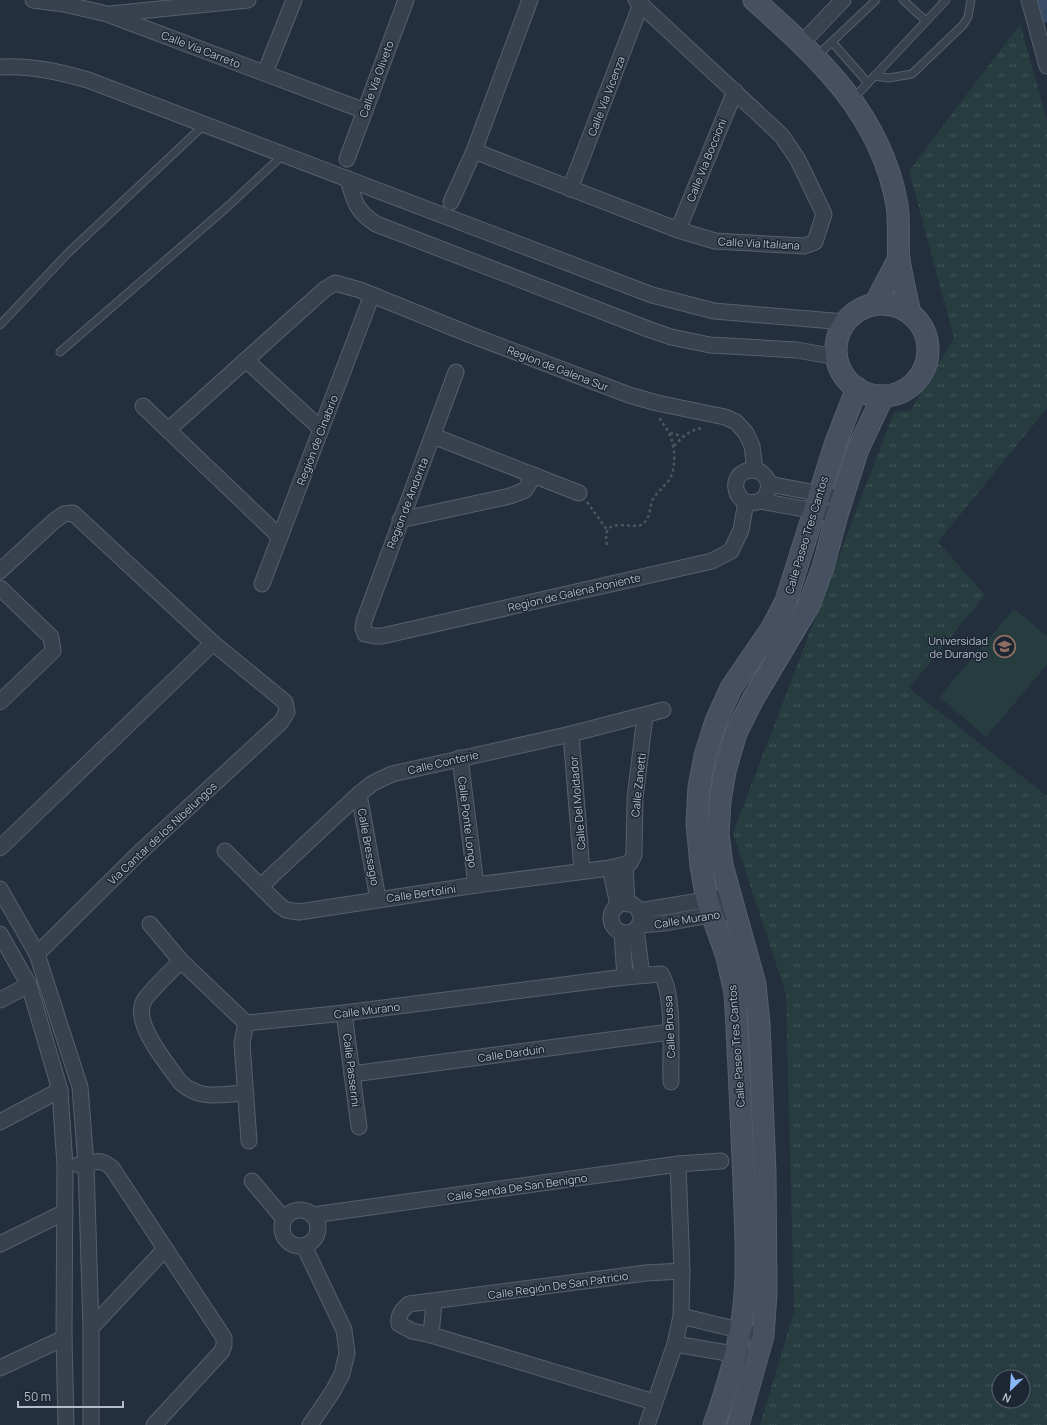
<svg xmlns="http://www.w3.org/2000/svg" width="1047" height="1425" font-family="Manrope,sans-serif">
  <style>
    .grass { fill: url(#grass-tufts); fill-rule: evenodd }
    .garden { fill: #263c3f }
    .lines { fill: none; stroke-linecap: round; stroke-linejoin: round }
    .canal { stroke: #394c67; stroke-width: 15 }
    .lane-casing { stroke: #565f6c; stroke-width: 9 }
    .street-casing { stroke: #565f6c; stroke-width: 17 }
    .secondary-casing { stroke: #565f6c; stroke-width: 23 }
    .path { stroke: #44595c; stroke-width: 2.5; stroke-dasharray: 3 3; stroke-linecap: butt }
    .lane { stroke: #38414e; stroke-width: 7 }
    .street { stroke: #38414e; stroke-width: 15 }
    .secondary { stroke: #465061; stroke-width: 21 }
    .labels { text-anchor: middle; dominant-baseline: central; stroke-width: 3; stroke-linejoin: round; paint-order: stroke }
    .street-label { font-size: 11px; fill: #b4bcc9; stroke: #1d2633 }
    .poi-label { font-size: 11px; fill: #b4bcc9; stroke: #1d2633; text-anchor: end }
  </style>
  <defs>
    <pattern id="grass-tufts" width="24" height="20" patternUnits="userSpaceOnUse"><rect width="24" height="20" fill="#263c3f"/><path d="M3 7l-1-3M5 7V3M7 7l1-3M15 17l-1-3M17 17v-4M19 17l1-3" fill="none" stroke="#435659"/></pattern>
  </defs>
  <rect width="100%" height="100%" fill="#242f3e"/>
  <!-- grass -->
  <path class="grass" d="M1020,24L1047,120V408L938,542L985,595L909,688L1047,796V1425H760L794,1312L786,994L733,833L894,412L910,411L954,338L909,171ZM999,1377H1023V1401H999Z"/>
  <!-- garden -->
  <polygon class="garden" points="1014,609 1047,636 1047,665 986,737 939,697"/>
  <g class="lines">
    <!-- canal -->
    <polyline class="canal" points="1043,0 1047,15"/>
    <defs>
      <g id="lane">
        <polyline points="903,0 926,21"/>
        <polyline points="832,42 868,83"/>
        <polyline points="817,56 876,0"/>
        <polyline points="874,76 889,78 912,74 963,25 968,17 971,0"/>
        <polyline points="853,99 946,0"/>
        <polyline points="0,325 69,252 204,125"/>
        <polyline points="60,352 226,208 283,155"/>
      </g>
      <g id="street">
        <polyline points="33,0 64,4 107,14 365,111"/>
        <polyline points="1029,0 1047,66"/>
        <polyline points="110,14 248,0"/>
        <polyline points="802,43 843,0"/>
        <path d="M0,67C30,65 60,72 88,80L652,295L714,311L845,322"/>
        <polyline points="265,73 294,0"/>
        <polyline points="474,151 678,230 715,241 804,246 815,242 824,214 798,160 782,136 636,0"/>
        <polyline points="347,159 406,0"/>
        <path d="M348,179C354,201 356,211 376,224L648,329L671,337L710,345L797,350L836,357"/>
        <polyline points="570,189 641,4"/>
        <polyline points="451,202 474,151 530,0"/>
        <polyline points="678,230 735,91"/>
        <polyline points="246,360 321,429"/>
        <polyline points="456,372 364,621 363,628 365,634 374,636 382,636 712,561 731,551 741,530 746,502"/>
        <polyline points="143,406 280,537"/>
        <polyline points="168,430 325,289 335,283 360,290 471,335 629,395 657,403 725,417 736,422 746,433 752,446 755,470"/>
        <polyline points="433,436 579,493"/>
        <polyline points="769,484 842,498"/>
        <path d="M760,501C769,495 772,482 763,474C760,471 756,470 752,470C726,471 733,511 760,501L837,515"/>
        <polyline points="400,520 510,496 525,490 534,475"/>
        <polyline points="0,571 54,521 64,514 73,513 213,643 285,702 287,712 281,722 138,854 37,954"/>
        <polyline points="262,584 372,295"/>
        <polyline points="0,588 51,637 53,651 0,702"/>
        <polyline points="571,734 582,871"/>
        <polyline points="460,758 476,885"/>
        <polyline points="359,794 378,899"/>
        <polyline points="0,848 213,643"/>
        <polyline points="225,851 279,905 286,910 299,912 476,885 610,868 630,863 634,855 635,798 645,716"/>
        <polyline points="625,865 627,904"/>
        <polyline points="610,868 618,905"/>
        <polyline points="261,886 359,794 373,783 392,774 571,734 663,710"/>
        <polyline points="0,889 37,954 80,1087 86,1164 91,1328 91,1425"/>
        <circle cx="626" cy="918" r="15"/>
        <polyline points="639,911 730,896"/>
        <path d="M150,924L181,961L246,1023L344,1013L625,977L661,974C675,995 670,1055 671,1082"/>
        <polyline points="639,925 665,923 734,911"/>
        <polyline points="636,929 642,975"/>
        <polyline points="622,933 625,977"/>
        <polyline points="0,934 29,985 60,1090 65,1166 64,1338 66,1425"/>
        <path d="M181,961C170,972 154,987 145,999C130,1021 167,1063 180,1082C200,1101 220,1094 246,1093"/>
        <polyline points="0,1000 29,985"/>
        <polyline points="344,1013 359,1127"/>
        <polyline points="246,1023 242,1043 249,1141"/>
        <polyline points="352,1074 670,1032"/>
        <polyline points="0,1122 60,1090"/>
        <path d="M78,1165C94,1164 98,1156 112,1168L224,1338V1345L222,1351L154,1425"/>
        <polyline points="252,1181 284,1219"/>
        <circle cx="300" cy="1228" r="18"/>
        <polyline points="313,1215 678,1164 721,1161"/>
        <polyline points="0,1244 65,1212"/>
        <polyline points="304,1246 344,1330 347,1353 342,1374 333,1391 310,1425"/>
        <polyline points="681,1316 763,1336"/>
        <polyline points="91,1328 164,1250"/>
        <polyline points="431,1335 434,1302"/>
        <polyline points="675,1344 745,1356"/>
        <polyline points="0,1368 64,1338"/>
        <path d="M654,1402L431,1335L412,1331L399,1324C398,1314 402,1310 409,1304L646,1273L682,1271"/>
        <polyline points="647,1425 675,1344 681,1316 682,1271 678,1164"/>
      </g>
      <g id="secondary">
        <path d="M754,0C819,58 881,114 897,205C900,223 897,241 899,260C902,278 906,295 910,313"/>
        <polyline points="875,304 899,258"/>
        <circle cx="882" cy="350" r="46"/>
        <path d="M714,1425C727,1389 738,1352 743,1314C749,1270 745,1225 744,1181C741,1118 739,1056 735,993L727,957L707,900L701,866L697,823L699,787L705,756L716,721L731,688L772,628L786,601L835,445L857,388"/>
        <polyline points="738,1425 763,1336 766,1294 765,1171 759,1024 755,984 722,865 718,834 720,801 725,771 736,733 753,699 809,605 823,567 837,515 858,449 883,396"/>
      </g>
    </defs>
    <!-- lane casing -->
    <use href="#lane" class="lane-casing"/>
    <!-- street casing -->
    <use href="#street" class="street-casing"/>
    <!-- secondary casing -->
    <use href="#secondary" class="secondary-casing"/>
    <!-- path -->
    <g class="path">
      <polyline points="670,433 682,436"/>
      <path d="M674,446C682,437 690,430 702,428"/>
      <polyline points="587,502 608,531"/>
      <path d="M607,545C600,513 633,531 643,524C651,518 649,507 653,499C657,492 664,487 669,480C677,468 675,445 669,433C666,427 662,423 659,417"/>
    </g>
    <!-- lane -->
    <use href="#lane" class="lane"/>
    <!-- street -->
    <use href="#street" class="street"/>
    <!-- secondary -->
    <use href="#secondary" class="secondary"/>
  </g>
  <!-- icons -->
  <defs>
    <symbol id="university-ring" viewBox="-11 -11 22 22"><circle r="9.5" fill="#1d2633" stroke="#8d6e63" stroke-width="1.5"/><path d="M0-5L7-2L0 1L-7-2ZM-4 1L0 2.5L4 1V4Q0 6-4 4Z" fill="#8d6e63"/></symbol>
  </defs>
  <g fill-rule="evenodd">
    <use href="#university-ring" x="992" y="634" width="25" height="25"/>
  </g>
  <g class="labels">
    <!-- street labels -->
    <g class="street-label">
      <text transform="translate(201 49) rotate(21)">Calle Vía Carreto</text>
      <text transform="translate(376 79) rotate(-70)">Calle Vía Oliveto</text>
      <text transform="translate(606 96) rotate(-69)">Calle Vía Vicenza</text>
      <text transform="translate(706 160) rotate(-68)">Calle Vía Boccioni</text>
      <text transform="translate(759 243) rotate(3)">Calle Vía Italiana</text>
      <text transform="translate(558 368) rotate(21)">Region de Galena Sur</text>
      <text transform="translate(317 440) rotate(-69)">Región de Cinabrio</text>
      <text transform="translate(407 503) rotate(-69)">Region de Andorita</text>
      <text transform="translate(806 535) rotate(-73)">Calle Paseo Tres Cantos</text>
      <text transform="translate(574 592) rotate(-13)">Region de Galena Poniente</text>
      <text transform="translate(443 762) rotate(-13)">Calle Conterie</text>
      <text transform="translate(638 785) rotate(-84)">Calle Zanetti</text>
      <text transform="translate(577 803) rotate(-95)">Calle Del Moldador</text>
      <text transform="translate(468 822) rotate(83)">Calle Ponte Longo</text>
      <text transform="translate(162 833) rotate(-43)">Via Cantar de los Nibelungos</text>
      <text transform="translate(369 847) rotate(80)">Calle Bressagio</text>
      <text transform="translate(421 893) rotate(-8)">Calle Bertolini</text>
      <text transform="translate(687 919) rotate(-9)">Calle Murano</text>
      <text transform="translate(367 1010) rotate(-7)">Calle Murano</text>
      <text transform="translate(669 1027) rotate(-93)">Calle Brussa</text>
      <text transform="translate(736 1046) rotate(-94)">Calle Paseo Tres Cantos</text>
      <text transform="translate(511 1053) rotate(-8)">Calle Darduin</text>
      <text transform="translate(352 1070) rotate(83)">Calle Passerini</text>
      <text transform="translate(517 1187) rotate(-8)">Calle Senda De San Benigno</text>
      <text transform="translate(558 1285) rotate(-8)">Calle Región De San Patricio</text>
    </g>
    <!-- poi labels -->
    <g class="poi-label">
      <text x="988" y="640">Universidad<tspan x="988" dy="13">de Durango</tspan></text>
    </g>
  </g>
  <!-- north arrow -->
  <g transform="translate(1011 1389) rotate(205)"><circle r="19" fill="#1d2633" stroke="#59626f"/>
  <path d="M0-3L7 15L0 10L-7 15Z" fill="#8ab4f8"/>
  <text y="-6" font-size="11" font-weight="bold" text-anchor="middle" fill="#b4bcc9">N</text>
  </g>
  <!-- scale -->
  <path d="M18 1401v6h105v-6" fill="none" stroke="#b4bcc9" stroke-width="2"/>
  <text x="24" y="1401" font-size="12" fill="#b4bcc9" stroke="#1d2633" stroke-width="3" paint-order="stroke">50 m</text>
</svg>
